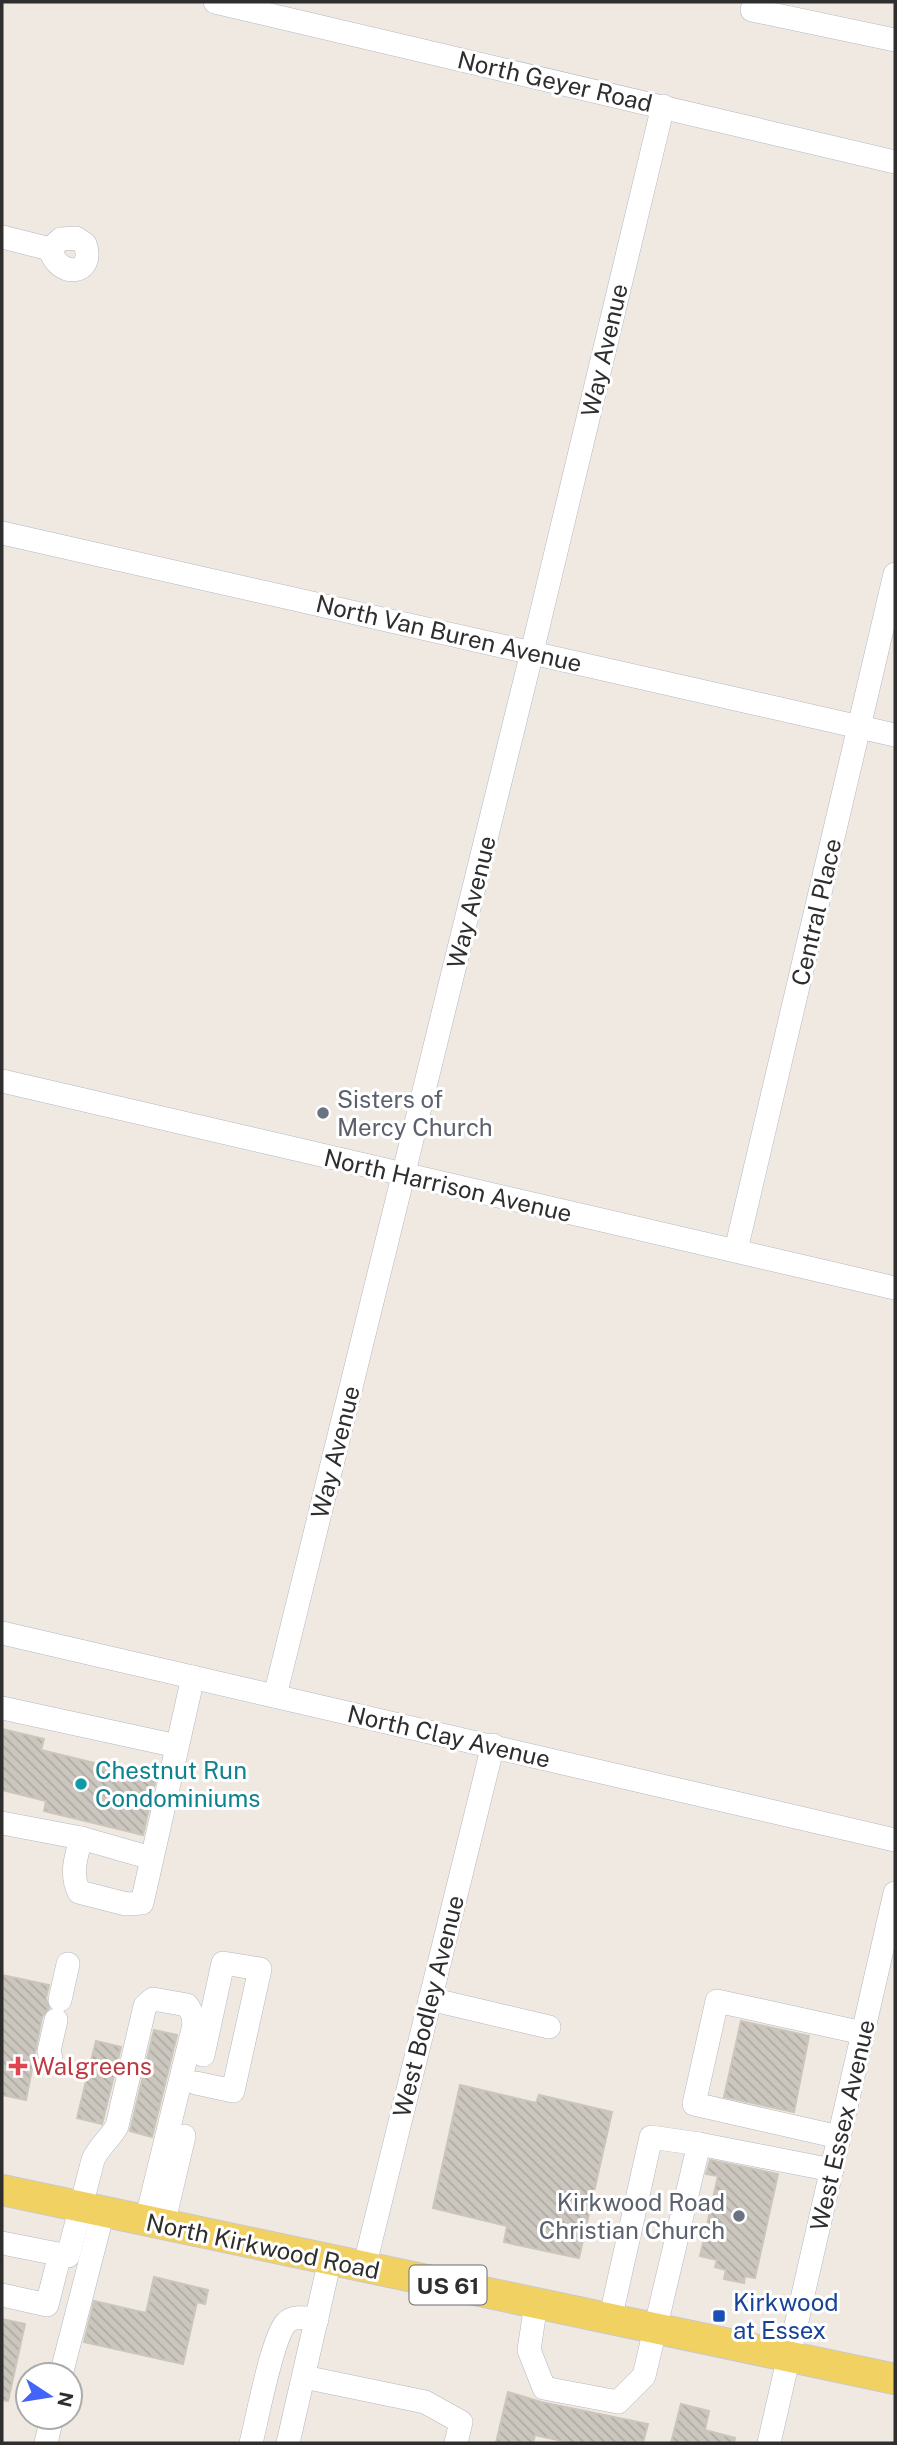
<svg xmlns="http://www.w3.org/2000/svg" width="897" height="2445" font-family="'Public Sans',sans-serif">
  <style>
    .building { fill: url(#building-back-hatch); stroke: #cbc5ba; stroke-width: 2 }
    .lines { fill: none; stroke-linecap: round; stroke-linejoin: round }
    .minor-casing { stroke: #b4b7c1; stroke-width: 24 }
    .major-casing { stroke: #c9c9c9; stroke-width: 32 }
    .minor { stroke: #fff; stroke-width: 23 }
    .major { stroke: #f2d163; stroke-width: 30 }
    .worship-dot { fill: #6b7280; stroke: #fff; stroke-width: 2.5 }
    .culture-dot { fill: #0f9aa8; stroke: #fff; stroke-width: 2.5 }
    .health-dot { fill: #e0444e; stroke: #fff; stroke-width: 2.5 }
    .transit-dot { fill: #1a4fb4; stroke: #fff; stroke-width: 2.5 }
    .labels { text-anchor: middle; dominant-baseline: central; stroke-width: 6; stroke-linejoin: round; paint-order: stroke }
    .shield { fill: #fff; stroke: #6d6d6d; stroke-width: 2 }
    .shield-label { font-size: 23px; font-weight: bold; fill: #2e2e2e }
    .street-label { font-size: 24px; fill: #2e2e2e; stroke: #fff }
    .worship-label { font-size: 24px; fill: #5b616d; stroke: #fff; text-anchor: start }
    .culture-label { font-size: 24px; fill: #0d838f; stroke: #fff; text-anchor: start }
    .health-label { font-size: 24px; fill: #be3a42; stroke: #fff; text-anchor: start }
    .transit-label { font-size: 24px; fill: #164399; stroke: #fff; text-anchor: start }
  </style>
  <defs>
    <pattern id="building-back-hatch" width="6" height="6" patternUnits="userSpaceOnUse" patternTransform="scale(1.75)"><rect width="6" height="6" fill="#cbc7bf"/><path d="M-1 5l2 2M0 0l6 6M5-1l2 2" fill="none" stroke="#afaba4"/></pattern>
  </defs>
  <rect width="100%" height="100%" fill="#efe9e1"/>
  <!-- building -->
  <g class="building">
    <polygon points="2,1729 44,1739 41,1750 156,1778 143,1835 44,1811 46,1801 2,1790"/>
    <polygon points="2,1975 49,1985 46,1998 49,2008 42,2017 26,2100 2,2095"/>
    <polygon points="741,2021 809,2036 794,2112 724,2097"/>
    <polygon points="154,2030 177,2035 152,2137 130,2131"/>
    <polygon points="96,2041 121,2047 102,2124 77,2118"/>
    <polygon points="460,2085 536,2103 539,2095 612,2112 579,2258 504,2242 507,2226 433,2208"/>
    <polygon points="710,2160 778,2174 755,2278 745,2276 744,2283 724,2279 726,2270 715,2267 717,2260 700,2256 718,2176 706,2174"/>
    <polygon points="154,2277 208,2290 205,2304 197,2302 183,2364 84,2342 94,2301 146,2313"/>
    <polygon points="2,2319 25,2324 8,2401 2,2400"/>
    <polygon points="508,2392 541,2402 648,2424 643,2443 571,2443 535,2435 533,2443 496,2443"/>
    <polygon points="681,2404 709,2411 705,2430 735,2438 734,2443 671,2443"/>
  </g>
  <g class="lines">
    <defs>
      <g id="minor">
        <polyline points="215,2 895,162"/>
        <polyline points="752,10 895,40"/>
        <polyline points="2,237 50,249"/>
        <path d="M76,238L85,244C96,276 58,279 50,249L61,239Z"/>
        <polyline points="2,533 895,735"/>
        <polyline points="2,1081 895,1288"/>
        <polyline points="736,1250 895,574"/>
        <polyline points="2,1633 895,1840"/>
        <polyline points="275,1696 532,652 663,106"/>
        <polyline points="2,1708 177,1746"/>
        <polyline points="2,1823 81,1838 151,1858"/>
        <path d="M81,1838C76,1858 70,1873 79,1892L126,1904L142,1903L193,1677"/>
        <polyline points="430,1999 549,2027"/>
        <polyline points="60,2000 68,1964"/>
        <polyline points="51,2059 49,2051 56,2020"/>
        <polyline points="196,2083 233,2091 260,1969 223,1963 203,2055"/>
        <polyline points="839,2137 694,2104 717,2001 863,2033"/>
        <polyline points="699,2144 832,2170"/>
        <polyline points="163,2225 184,2136"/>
        <path d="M2,2243L68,2256L93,2160C99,2146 110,2139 117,2126L145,2006L153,1999L187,2005L193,2015L194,2025L146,2221"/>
        <polyline points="364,2268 493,1745"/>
        <polyline points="2,2295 47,2305 60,2254"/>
        <polyline points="536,2304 529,2350 544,2388 618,2402 644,2376 699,2144 651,2137 610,2320"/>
        <polyline points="61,2375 103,2212"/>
        <polyline points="304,2377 425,2402 461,2422 456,2443"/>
        <polyline points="46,2443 52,2417"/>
        <path d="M251,2443C257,2420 272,2338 286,2323C293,2315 307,2318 317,2319"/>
        <polyline points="288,2443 330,2260"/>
        <polyline points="769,2443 895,1893"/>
      </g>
      <polyline id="major" points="2,2190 895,2379"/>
    </defs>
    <!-- minor casing -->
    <use href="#minor" class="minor-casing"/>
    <!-- major casing -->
    <use href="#major" class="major-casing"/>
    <!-- minor -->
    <use href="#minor" class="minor"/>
    <!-- major -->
    <use href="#major" class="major"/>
  </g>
  <!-- markers -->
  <g class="worship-dot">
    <circle cx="323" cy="1113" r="7"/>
    <circle cx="739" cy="2216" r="7"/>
  </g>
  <circle class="culture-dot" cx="81" cy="1784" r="7"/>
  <path class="health-dot" d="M14.5 2055.5h7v7h7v7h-7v7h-7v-7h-7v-7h7z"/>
  <rect class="transit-dot" x="712" y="2309" width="14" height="14" rx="3.5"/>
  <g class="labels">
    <!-- shield labels -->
    <rect class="shield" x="409.5" y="2265.5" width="77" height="39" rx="5"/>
    <g class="shield-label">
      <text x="448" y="2285">US 61</text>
    </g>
    <!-- street labels -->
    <g class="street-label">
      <text transform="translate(555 81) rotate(13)">North Geyer Road</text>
      <text transform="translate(604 350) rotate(-77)">Way Avenue</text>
      <text transform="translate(449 633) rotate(13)">North Van Buren Avenue</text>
      <text transform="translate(471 902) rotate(-76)">Way Avenue</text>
      <text transform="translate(816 912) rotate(-77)">Central Place</text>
      <text transform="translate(448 1185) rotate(13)">North Harrison Avenue</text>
      <text transform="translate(335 1452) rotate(-76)">Way Avenue</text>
      <text transform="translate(449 1736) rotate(13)">North Clay Avenue</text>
      <text transform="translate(428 2006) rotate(-76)">West Bodley Avenue</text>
      <text transform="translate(842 2125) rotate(-77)">West Essex Avenue</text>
      <text transform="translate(263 2246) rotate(12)">North Kirkwood Road</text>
    </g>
    <!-- worship labels -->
    <g class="worship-label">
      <text x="337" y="1099">Sisters of<tspan x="337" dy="28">Mercy Church</tspan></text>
      <text x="725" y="2202" text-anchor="end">Kirkwood Road<tspan x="725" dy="28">Christian Church</tspan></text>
    </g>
    <!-- culture labels -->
    <g class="culture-label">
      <text x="95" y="1770">Chestnut Run<tspan x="95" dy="28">Condominiums</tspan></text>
    </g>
    <!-- health labels -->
    <g class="health-label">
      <text x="32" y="2066">Walgreens</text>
    </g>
    <!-- transit labels -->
    <g class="transit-label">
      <text x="733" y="2302">Kirkwood<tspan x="733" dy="28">at Essex</tspan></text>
    </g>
  </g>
  <!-- border -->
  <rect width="897" height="2445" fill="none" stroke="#2e2e2e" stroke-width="7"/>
  <!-- north arrow -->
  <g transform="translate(49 2396) rotate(102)"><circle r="33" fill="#ffffff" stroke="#ababab" stroke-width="2"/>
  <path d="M0-5L12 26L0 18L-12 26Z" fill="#4264fb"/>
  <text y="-10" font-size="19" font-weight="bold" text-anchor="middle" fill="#2e2e2e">N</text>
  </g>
</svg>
